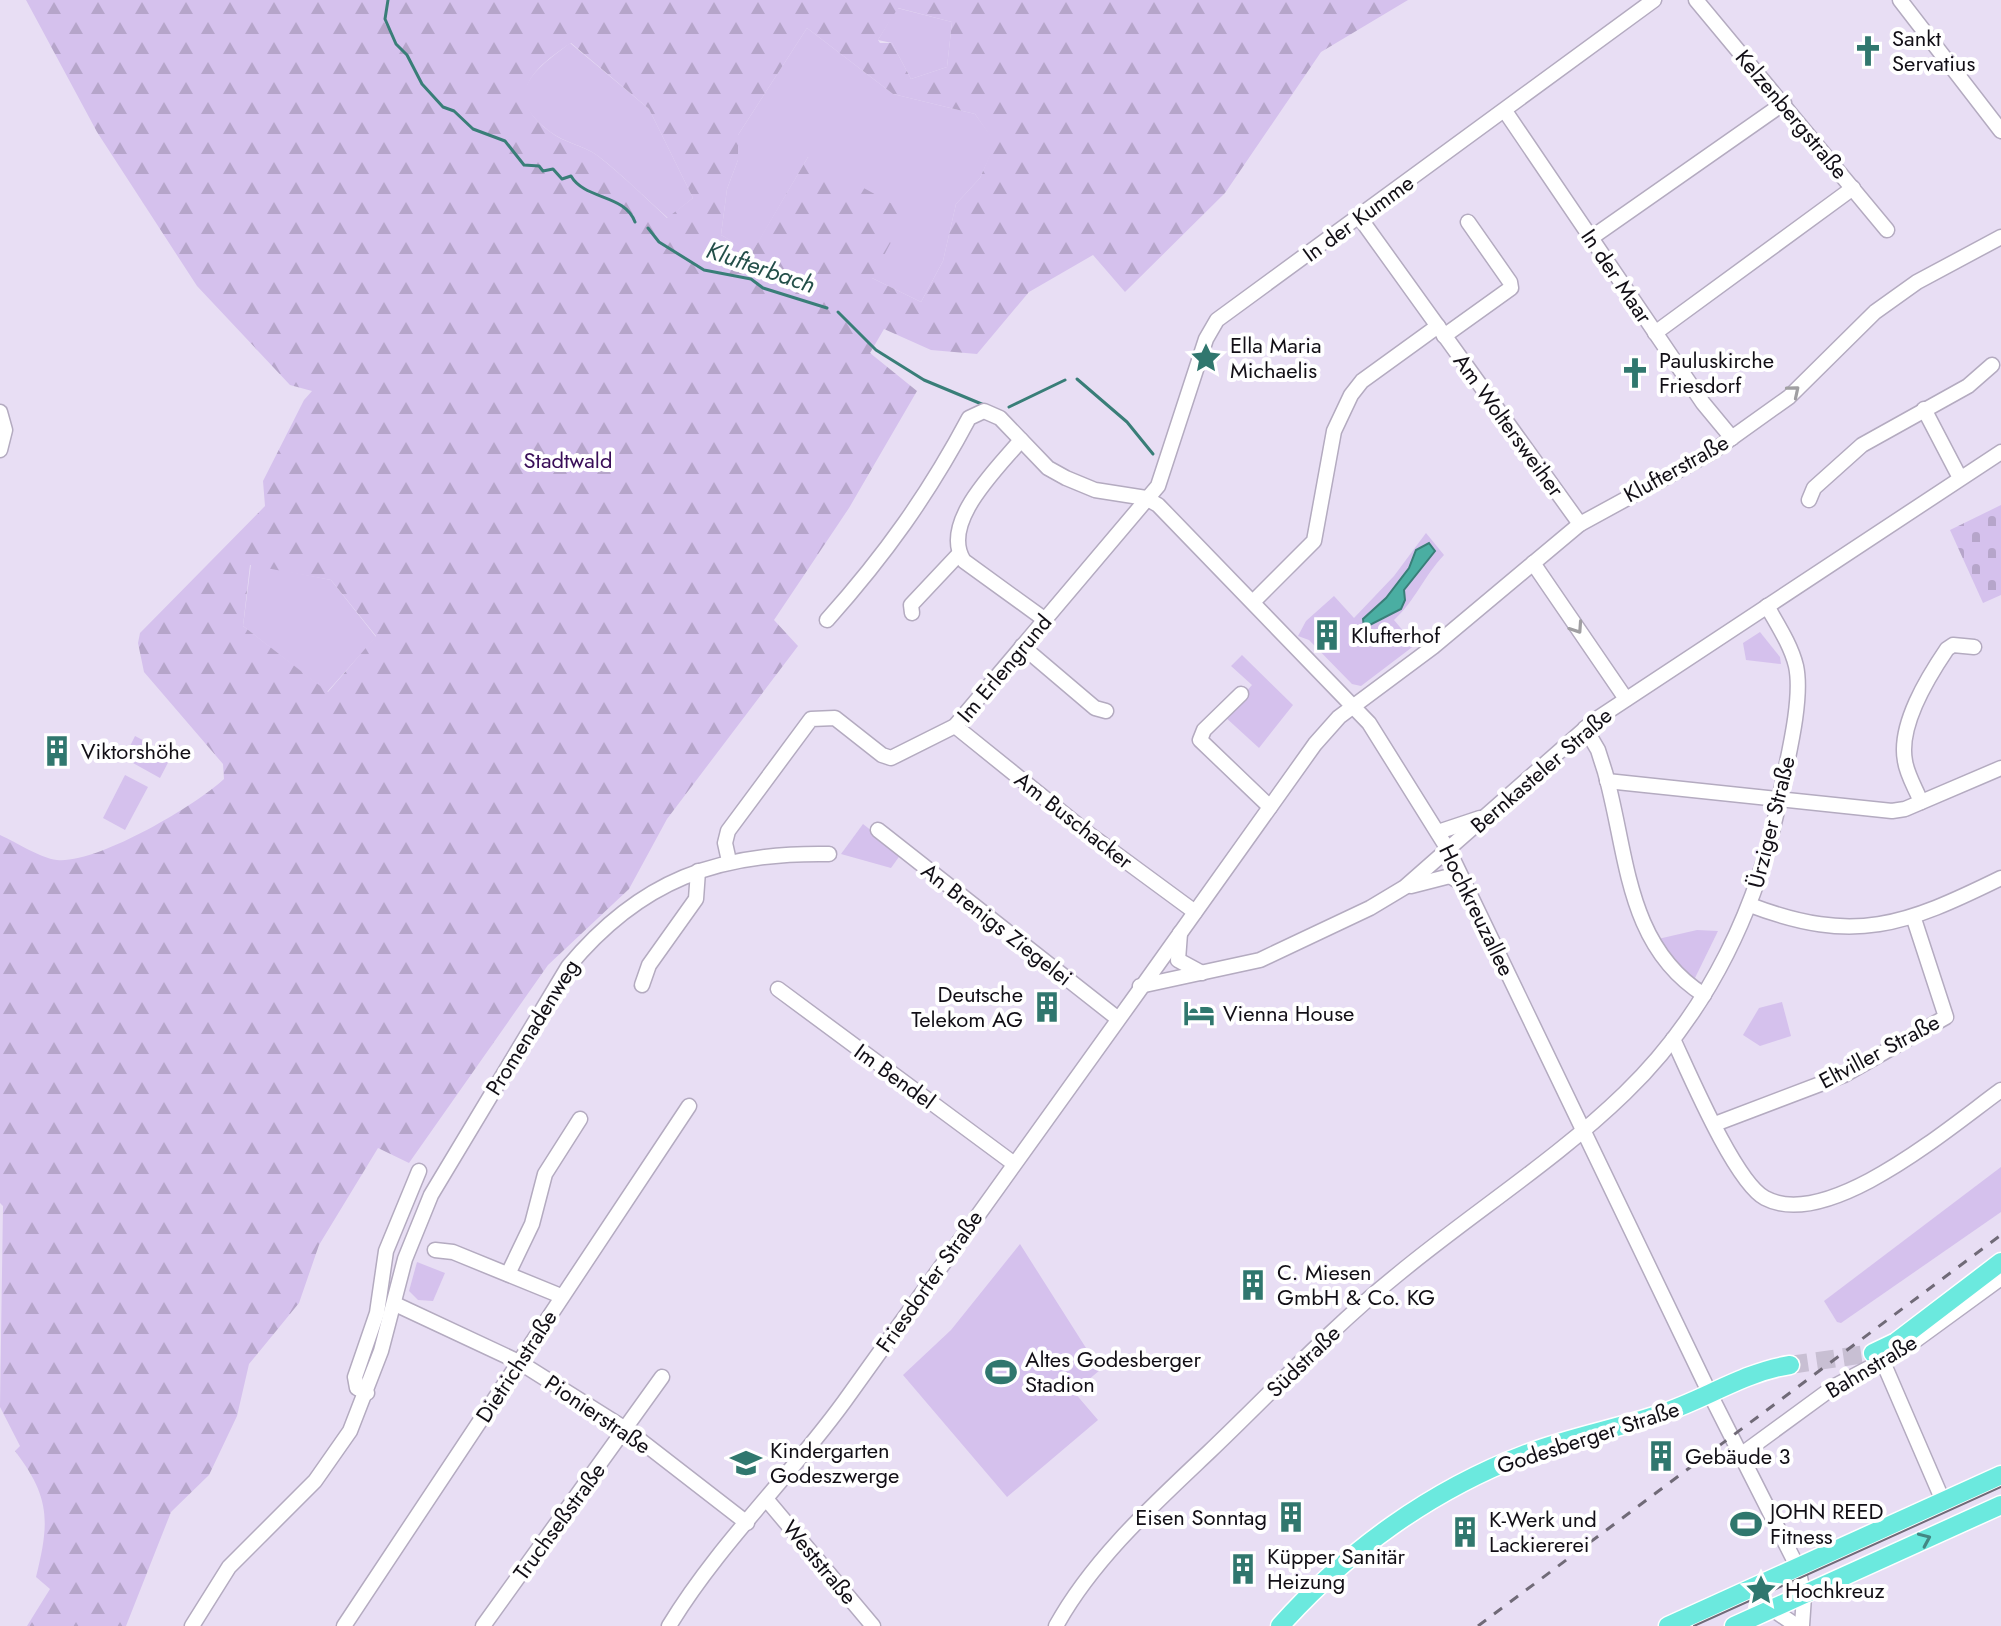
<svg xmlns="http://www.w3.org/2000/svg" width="2001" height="1626" font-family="Jost,sans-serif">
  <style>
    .green { fill: #d5c1ed }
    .forest { fill: url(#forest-firs); fill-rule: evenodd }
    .cemetery { fill: url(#cemetery-stones) }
    .water { fill: #4aaea2; stroke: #397e78; stroke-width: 2 }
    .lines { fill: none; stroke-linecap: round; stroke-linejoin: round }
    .stream { stroke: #397e78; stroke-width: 3 }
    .major-tunnel { stroke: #c8bfd3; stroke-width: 18; stroke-dasharray: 18 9; stroke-linecap: butt }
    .minor-casing { stroke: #b4abc0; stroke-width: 17 }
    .major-casing { stroke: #fff; stroke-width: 21 }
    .minor { stroke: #fff; stroke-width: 14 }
    .major { stroke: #6be9de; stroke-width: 18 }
    .tram { stroke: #706a77; stroke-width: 2 }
    .rail { stroke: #706a77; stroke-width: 3; stroke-dasharray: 10 10; stroke-linecap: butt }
    .oneway { stroke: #a09fa2 }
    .oneway2 { stroke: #438784 }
    .labels { text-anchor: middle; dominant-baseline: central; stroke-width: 8; stroke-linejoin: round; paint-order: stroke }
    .poi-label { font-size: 22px; fill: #120f16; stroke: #fff; text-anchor: start }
    .street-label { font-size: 22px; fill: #120f16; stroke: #fff }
    .park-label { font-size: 22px; fill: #390d58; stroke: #fff }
    .water-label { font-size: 24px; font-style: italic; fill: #234f49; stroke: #fff }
  </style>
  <defs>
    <pattern id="forest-firs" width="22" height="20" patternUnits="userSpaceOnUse" patternTransform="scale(2)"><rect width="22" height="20" fill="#d5c1ed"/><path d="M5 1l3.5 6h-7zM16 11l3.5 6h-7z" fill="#b6a5ca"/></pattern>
    <pattern id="cemetery-stones" width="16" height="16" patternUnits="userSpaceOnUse" patternTransform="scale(2)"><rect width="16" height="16" fill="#d5c1ed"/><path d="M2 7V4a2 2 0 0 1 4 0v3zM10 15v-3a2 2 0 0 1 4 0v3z" fill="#b6a5ca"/></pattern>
  </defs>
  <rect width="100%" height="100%" fill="#e8def4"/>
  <!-- green -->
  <g class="green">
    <polygon points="897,8 952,22 947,67 911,79 892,43 878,40"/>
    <polygon points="807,28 893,94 975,114 996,143 980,178 956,204 943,261 921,302 872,278 808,157 752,253 721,235 727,189 738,160 738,135"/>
    <path d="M570,43L649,109L693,198L668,218C645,198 623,175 598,156C584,145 564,143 549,131C498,93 538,68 570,43Z"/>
    <path d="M1426,533L1444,555C1424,576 1415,601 1394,620L1415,645L1361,686L1352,684L1309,640L1298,636L1306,621L1334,596L1354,618L1394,576Z"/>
    <polygon points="251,564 331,580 376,637 327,692 243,626"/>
    <polygon points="1760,632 1780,657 1781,664 1746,660 1743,643"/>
    <polygon points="1242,655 1293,705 1259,748 1224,716 1252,685 1231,666"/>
    <polygon points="135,736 172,755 160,778 124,758"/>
    <polygon points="125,775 148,787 125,830 103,818"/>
    <polygon points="863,824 901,854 891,868 841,854"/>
    <polygon points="1697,930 1718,931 1695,978 1691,979 1680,970 1658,939"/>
    <polygon points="1782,1002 1791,1036 1760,1046 1743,1035 1759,1008"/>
    <polygon points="2001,1167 2001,1212 1841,1323 1837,1322 1824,1301"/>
    <polygon points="1020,1244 1100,1370 1074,1392 1098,1420 1007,1497 903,1375 951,1330"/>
    <polygon points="417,1262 445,1273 433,1301 418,1300 409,1291"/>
  </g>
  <!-- forest -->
  <path class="forest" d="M26,0H1408L1321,52L1225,193L1125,292L1093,255L1029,292L977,354L931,350L884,329L870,353L917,391L849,508L774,620L798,646L667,819L629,889L548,965L409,1163L378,1148L319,1245L299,1303L249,1364L237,1416L209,1475L171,1512L126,1626H27L50,1589L36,1577C50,1521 50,1497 15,1451L20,1446L0,1407L3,1206L0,1203V835C16,842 40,858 57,860C97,864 195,806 224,779L223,764L144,672L138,643L140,633L265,506L263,481L304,400L312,391L290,385L197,286L97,132ZM898,8L952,22L947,67L911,79L892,43H880L878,40ZM807,28L893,94L975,114L995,143L980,178L956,204L943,261L921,302L872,278L907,212L808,157L752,252L721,235L727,189L738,160V135ZM571,43L649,109L693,198L667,218C645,197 622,175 598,156C584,145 563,143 549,131C501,95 536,66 571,43ZM250,565L331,580L376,636L328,692L243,626Z"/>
  <!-- cemetery -->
  <polygon class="cemetery" points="2001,505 2001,595 1983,603 1950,530"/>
  <!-- water -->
  <polygon class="water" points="1429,543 1435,551 1404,590 1405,600 1401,609 1364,628 1363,619 1386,598 1409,568 1416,550"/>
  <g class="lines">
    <!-- stream -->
    <g class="stream">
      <path d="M388,0L385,19L396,44L407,55L422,84L443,107L454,111L473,129L505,141L524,165L539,166L543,171L553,169L562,179L571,176C585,200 625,194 635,222"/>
      <polyline points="648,228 659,242 704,270 751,279 763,288 827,308"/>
      <polyline points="838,312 876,350 924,380 984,405"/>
      <polyline points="1077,379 1127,422 1153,454"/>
      <polyline points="1009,407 1065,380"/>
    </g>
    <!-- major-tunnel -->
    <polyline class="major-tunnel" points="1790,1365 1873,1353"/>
    <defs>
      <g id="minor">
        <polyline points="1696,0 1887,230"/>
        <polyline points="1900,0 2001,131"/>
        <polyline points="1505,111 1703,403 1732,438"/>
        <polyline points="1360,218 1580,524"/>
        <polyline points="1591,238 1784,103"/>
        <polyline points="1655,333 1853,188"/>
        <polyline points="1444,336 1511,288 1510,282 1468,222"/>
        <polyline points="1924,409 1960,478"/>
        <polyline points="0,412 5,430 0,450"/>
        <path d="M1021,440C998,468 939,523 964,561L1044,619"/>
        <polyline points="1809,500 1814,488 1862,445 1968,386 1992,365"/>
        <polyline points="1533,563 1626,699"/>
        <polyline points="1253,602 1314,541 1334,431 1351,395 1362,381 1438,326"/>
        <polyline points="912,613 911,605 959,554"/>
        <path d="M827,620C885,555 928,495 969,418L984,411L1000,418L1048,468L1066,478L1095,490L1146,498L1158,505L1369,723L1449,851L1711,1396L1798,1568L1804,1596L1802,1626"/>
        <polyline points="1022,646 1095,708 1106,711"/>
        <polyline points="1241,694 1204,730 1200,740 1270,807"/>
        <polyline points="955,726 1089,834 1195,912"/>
        <path d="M1585,728L1598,750L1605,772C1628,853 1625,945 1704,995"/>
        <polyline points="1607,781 1892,811 1905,809 2001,768"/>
        <path d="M1921,802C1916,789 1907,775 1905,761C1898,725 1928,677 1947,649L1953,645L1974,647"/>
        <polyline points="878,830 1117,1018"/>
        <polyline points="1438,832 1480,818"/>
        <polyline points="729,861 725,843 728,831 811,719 835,718 882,755 891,758 955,726 1158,486 1206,339 1217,320 1654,0"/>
        <polyline points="1411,886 1450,876 1466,886"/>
        <path d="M1750,905C1855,945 1905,925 2001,878"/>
        <polyline points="1180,933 1178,960 1202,973"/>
        <polyline points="642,985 649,965 696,899 698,871"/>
        <polyline points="1140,986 1260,960 1370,908 1405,887 1595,720 2001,452"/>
        <polyline points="778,989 1013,1163"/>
        <path d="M1673,1039C1689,1073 1735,1182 1765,1198C1828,1232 1951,1126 2001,1090"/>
        <polyline points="1715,1124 1844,1075 1946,1017 1914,919"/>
        <polyline points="435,1250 453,1252 561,1296"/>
        <polyline points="508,1274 532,1224 545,1174 580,1119"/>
        <polyline points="395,1304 519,1362 627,1430 747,1523"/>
        <polyline points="1883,1362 1943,1501"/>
        <polyline points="367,1393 357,1388 355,1377 377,1313 386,1251 419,1171"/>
        <polyline points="1742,1454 1835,1386 1901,1351 2001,1278"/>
        <polyline points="767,1500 873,1626"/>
        <polyline points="1772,1609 1797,1626"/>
        <path d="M192,1626L229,1567L315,1481L350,1431L381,1351L405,1259L431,1195L568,967C640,880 718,852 829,854"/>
        <polyline points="344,1626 689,1106"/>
        <polyline points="483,1626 662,1377"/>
        <path d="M669,1626C718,1545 788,1479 844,1402C1001,1183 1159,964 1315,744L1339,717L1433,647L1580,524L1712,452L1789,397L1875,312L1917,282L2001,237"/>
        <path d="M1056,1626C1093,1559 1153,1505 1209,1452C1271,1393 1330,1329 1397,1275C1472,1213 1556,1160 1625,1093C1709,1012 1760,904 1781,791C1788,757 1803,698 1796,666C1791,645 1777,624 1767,606"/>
      </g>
      <g id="major">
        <polyline points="1873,1353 1896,1342 2001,1262"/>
        <path d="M1280,1626C1347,1551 1431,1490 1526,1454C1570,1437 1616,1429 1660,1414C1704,1400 1744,1372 1790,1365"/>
        <polyline points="1668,1626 2001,1475"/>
        <polyline points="1734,1626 2001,1505"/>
      </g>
    </defs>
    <!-- minor casing -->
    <use href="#minor" class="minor-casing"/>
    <!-- major casing -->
    <use href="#major" class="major-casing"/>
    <!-- minor -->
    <use href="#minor" class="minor"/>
    <!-- major -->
    <use href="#major" class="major"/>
    <!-- tram -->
    <polyline class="tram" points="1694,1626 2001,1487"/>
    <!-- rail -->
    <polyline class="rail" points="1478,1626 2001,1235"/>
  </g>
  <!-- one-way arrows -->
  <defs><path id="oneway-chevron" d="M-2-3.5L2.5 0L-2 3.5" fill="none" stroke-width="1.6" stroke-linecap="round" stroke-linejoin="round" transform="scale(2)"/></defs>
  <g class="oneway">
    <use href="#oneway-chevron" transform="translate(1794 391) rotate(-40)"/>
    <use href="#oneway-chevron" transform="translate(1577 628) rotate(56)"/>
  </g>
  <use class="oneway2" href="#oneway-chevron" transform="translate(1925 1539) rotate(-24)"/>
  <!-- icons -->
  <defs>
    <symbol id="church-bare" viewBox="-9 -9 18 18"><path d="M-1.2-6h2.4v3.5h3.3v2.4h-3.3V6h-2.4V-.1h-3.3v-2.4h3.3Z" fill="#30776e" stroke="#fff" stroke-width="2.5" paint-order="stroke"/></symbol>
    <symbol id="sight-bare" viewBox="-9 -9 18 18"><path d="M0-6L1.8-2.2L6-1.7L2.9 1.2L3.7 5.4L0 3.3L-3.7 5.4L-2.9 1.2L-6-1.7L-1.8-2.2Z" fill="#30776e" stroke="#fff" stroke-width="2.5" paint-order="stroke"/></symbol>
    <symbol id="building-bare" viewBox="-9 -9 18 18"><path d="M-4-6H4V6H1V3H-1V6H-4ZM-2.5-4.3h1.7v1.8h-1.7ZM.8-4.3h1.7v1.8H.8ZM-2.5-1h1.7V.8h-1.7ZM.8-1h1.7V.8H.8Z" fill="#30776e" stroke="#fff" stroke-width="2.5" paint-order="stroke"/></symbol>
    <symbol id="hotel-bare" viewBox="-9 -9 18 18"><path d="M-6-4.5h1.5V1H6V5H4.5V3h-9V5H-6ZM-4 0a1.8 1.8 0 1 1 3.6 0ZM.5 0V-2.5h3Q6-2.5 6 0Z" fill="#30776e" stroke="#fff" stroke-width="2.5" paint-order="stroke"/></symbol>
    <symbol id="stadium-bare" viewBox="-9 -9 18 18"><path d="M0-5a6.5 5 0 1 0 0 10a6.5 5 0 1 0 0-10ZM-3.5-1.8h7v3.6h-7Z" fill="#30776e" stroke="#fff" stroke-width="2.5" paint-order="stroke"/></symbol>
    <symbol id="school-bare" viewBox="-9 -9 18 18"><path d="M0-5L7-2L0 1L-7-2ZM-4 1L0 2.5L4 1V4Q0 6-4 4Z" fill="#30776e" stroke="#fff" stroke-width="2.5" paint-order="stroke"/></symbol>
  </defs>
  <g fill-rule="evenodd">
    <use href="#church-bare" x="1846" y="29" width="44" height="44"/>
    <use href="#sight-bare" x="1184" y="336" width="44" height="44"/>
    <use href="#church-bare" x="1613" y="351" width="44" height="44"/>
    <use href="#building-bare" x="1305" y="613" width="44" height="44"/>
    <use href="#building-bare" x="35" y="729" width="44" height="44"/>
    <use href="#building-bare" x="1025" y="985" width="44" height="44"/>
    <use href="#hotel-bare" x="1177" y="991" width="44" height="44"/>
    <use href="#building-bare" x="1231" y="1263" width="44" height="44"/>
    <use href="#stadium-bare" x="979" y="1350" width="44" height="44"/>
    <use href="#building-bare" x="1639" y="1434" width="44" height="44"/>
    <use href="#school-bare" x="724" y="1441" width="44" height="44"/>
    <use href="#building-bare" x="1269" y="1495" width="44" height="44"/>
    <use href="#stadium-bare" x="1724" y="1502" width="44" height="44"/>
    <use href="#building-bare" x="1443" y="1510" width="44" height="44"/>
    <use href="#building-bare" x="1221" y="1547" width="44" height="44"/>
    <use href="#sight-bare" x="1739" y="1568" width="44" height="44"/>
  </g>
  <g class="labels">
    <!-- poi labels -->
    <g class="poi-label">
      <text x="1892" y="38">Sankt<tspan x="1892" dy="25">Servatius</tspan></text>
      <text x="1230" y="345">Ella Maria<tspan x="1230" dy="25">Michaelis</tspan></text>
      <text x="1659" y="360">Pauluskirche<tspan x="1659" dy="25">Friesdorf</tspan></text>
      <text x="1351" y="635">Klufterhof</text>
      <text x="81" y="751">Viktorshöhe</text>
      <text x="1023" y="994" text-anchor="end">Deutsche<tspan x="1023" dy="25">Telekom AG</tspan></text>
      <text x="1223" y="1013">Vienna House</text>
      <text x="1277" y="1272">C. Miesen<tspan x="1277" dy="25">GmbH &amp; Co. KG</tspan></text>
      <text x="1025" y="1359">Altes Godesberger<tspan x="1025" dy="25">Stadion</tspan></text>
      <text x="770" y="1450">Kindergarten<tspan x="770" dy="25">Godeszwerge</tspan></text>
      <text x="1685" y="1456">Gebäude 3</text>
      <text x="1770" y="1511">JOHN REED<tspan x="1770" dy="25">Fitness</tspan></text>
      <text x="1267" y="1517" text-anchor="end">Eisen Sonntag</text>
      <text x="1489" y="1519">K-Werk und<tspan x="1489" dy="25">Lackiererei</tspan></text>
      <text x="1267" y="1556">Küpper Sanitär<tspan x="1267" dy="25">Heizung</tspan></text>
      <text x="1785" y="1590">Hochkreuz</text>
    </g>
    <!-- street labels -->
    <g class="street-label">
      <text transform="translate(1792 114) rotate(50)">Kelzenbergstraße</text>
      <text transform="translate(1358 218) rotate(-36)">In der Kumme</text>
      <text transform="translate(1617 276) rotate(56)">In der Maar</text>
      <text transform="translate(1509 425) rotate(54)">Am Woltersweiher</text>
      <text transform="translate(1676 468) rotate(-29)">Klufterstraße</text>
      <text transform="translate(1004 668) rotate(-50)">Im Erlengrund</text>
      <text transform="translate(1541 770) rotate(-41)">Bernkasteler Straße</text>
      <text transform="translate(1074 820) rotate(38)">Am Buschacker</text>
      <text transform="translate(1771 822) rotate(-76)">Ürziger Straße</text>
      <text transform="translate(1477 910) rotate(64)">Hochkreuzallee</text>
      <text transform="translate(997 924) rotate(38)">An Brenigs Ziegelei</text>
      <text transform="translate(532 1027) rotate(-58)">Promenadenweg</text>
      <text transform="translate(1879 1051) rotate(-28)">Eltviller Straße</text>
      <text transform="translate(895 1076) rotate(36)">Im Bendel</text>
      <text transform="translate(929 1281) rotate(-55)">Friesdorfer Straße</text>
      <text transform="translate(1303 1361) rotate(-44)">Südstraße</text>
      <text transform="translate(516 1366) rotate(-57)">Dietrichstraße</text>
      <text transform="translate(1871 1366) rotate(-31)">Bahnstraße</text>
      <text transform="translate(598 1414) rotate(34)">Pionierstraße</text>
      <text transform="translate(1588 1437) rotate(-18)">Godesberger Straße</text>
      <text transform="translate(559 1521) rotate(-54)">Truchseßstraße</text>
      <text transform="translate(820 1562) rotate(50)">Weststraße</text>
    </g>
    <!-- park labels -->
    <g class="park-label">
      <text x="568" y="460">Stadtwald</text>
    </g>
    <!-- water labels -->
    <g class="water-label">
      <text transform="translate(761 267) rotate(19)">Klufterbach</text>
    </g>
  </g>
</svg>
